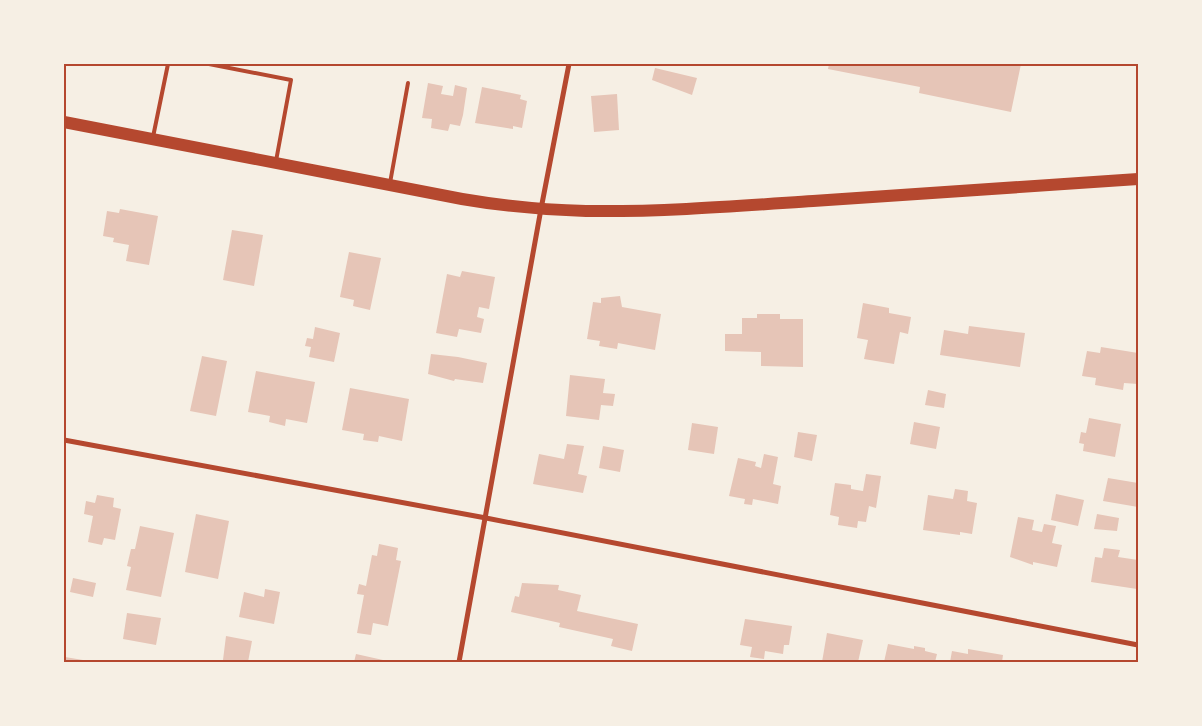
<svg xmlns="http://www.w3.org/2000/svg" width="1202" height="726" font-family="'Work Sans',sans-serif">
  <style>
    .building { fill: #e6c5b7 }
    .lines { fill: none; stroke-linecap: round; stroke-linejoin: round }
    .service { stroke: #b5482f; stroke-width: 4 }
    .minor { stroke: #b5482f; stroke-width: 5 }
    .primary { stroke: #b5482f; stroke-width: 12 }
    .neatline { fill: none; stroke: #b5482f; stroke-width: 2 }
  </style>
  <rect width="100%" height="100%" fill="#f6efe4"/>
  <!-- building -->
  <g class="building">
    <polygon points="829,64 1021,64 1011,112 919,93 920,87 828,69"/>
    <polygon points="655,68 697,78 692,95 652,80"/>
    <polygon points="428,83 443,86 441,94 453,96 455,85 467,88 463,115 460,126 450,124 448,131 431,128 432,119 422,118"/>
    <polygon points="482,87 521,95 520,99 527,101 522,128 513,126 513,129 475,123"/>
    <polygon points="617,94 619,130 594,132 591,96"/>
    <polygon points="120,209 158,216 149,265 126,261 129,245 113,242 114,238 103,236 107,211 119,213"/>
    <polygon points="232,230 263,235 254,286 223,280"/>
    <polygon points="349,252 381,258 370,310 353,306 354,300 340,297"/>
    <polygon points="462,271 495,277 489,309 479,307 477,317 484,319 481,333 459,329 457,337 436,333 447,274 460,277"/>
    <polygon points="620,296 622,307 661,314 655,350 618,343 617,349 599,346 600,341 587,339 593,302 601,303 601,298"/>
    <polygon points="863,303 889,308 889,313 911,317 908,334 900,332 894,364 864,359 868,340 857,338"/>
    <polygon points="757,314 780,314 780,319 803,319 803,367 761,366 761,352 725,351 725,334 742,334 742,318 757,318"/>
    <polygon points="969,326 1025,333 1020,367 940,355 944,330 968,334"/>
    <polygon points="315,327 340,333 334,362 309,357 311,347 305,346 307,338 313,339"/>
    <polygon points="1101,347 1138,353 1138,384 1124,383 1123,390 1095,385 1096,378 1082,376 1087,351 1100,353"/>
    <polygon points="431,354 458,357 487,363 483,383 455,379 454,381 428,374"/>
    <polygon points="202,356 227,361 216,416 190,411"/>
    <polygon points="256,371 315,382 307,423 286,419 285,426 269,422 270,416 248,412"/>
    <polygon points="570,375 605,379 603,393 615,394 613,406 601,405 599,420 566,416"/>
    <polygon points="350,388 409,399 402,441 379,436 378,442 363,440 364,434 342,430"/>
    <polygon points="928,390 946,394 944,408 925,405"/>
    <polygon points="1089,418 1121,424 1115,457 1083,451 1084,444 1079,443 1081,432 1086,433"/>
    <polygon points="914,422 940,427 936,449 910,444"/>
    <polygon points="692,423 718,427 714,454 688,450"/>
    <polygon points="798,432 817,435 812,461 794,457"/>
    <polygon points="567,444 584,446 578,474 587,476 583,493 533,484 539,454 564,459"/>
    <polygon points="603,446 624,450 620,472 599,468"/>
    <polygon points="764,454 778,457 773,484 781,486 778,504 753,499 752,505 744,504 745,499 729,496 738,458 756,462 755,466 761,468"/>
    <polygon points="866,474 881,476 876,508 869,506 866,522 858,521 857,528 838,525 839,517 830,515 835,483 851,485 851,489 863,491"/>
    <polygon points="1108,478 1138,483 1138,507 1103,501"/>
    <polygon points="955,489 968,491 967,501 977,503 972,534 960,532 960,535 923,530 928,495 953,499"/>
    <polygon points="1056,494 1084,500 1078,526 1051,520"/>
    <polygon points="97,495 114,498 113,507 121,509 115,540 104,538 102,545 88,542 93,516 84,514 86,501 95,503"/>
    <polygon points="196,514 229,521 218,579 185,572"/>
    <polygon points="1097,514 1119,518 1117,531 1094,529"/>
    <polygon points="1018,517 1034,520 1032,530 1042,532 1044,524 1056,526 1052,543 1062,545 1057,567 1033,562 1033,565 1010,557"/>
    <polygon points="140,526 174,533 161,597 126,590 131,567 127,566 131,549 135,549"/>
    <polygon points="379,544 398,548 396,560 401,561 388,626 373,623 371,635 357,633 364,595 357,594 359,584 366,586 372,555 377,556"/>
    <polygon points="1104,548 1120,550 1118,557 1138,560 1138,578 1137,589 1091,582 1095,557 1102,558"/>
    <polygon points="73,578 96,583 93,597 70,592"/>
    <polygon points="522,583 559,585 558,590 581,595 577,611 638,624 632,651 611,646 613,639 559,627 560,623 511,612 515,596 519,597"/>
    <polygon points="265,589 280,592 274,624 239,617 244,592 264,597"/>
    <polygon points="127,613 161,618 156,645 123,639"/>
    <polygon points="745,619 792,626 789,645 784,645 783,654 765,651 764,659 750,657 752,647 740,645"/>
    <polygon points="827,633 863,640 858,662 822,662"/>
    <polygon points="226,636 252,641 248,662 234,662 223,660"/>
    <polygon points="888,644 914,649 914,646 925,648 925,651 937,654 935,662 884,662"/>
    <polygon points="968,649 1003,655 1002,662 950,662 952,651 968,654"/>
    <polygon points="64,652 66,652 65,657 83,660 83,662 64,662"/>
    <polygon points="356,654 383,660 383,662 354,662"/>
  </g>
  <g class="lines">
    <!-- service -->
    <g class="service">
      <polyline points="209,64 291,80 276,161"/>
      <polyline points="153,137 168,64"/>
      <polyline points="390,183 408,83"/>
    </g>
    <!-- minor -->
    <g class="minor">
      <polyline points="64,440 486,518 1138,645"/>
      <polyline points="459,662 541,209 569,64"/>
    </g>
    <!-- primary -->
    <path class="primary" d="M64,122L462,199C503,206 544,210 586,211C662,212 738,206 813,201C922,193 1030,186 1138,179"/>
  </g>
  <!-- border -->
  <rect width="1202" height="726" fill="none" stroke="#f6efe4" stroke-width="130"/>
  <rect x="65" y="65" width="1072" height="596" class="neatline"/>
</svg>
